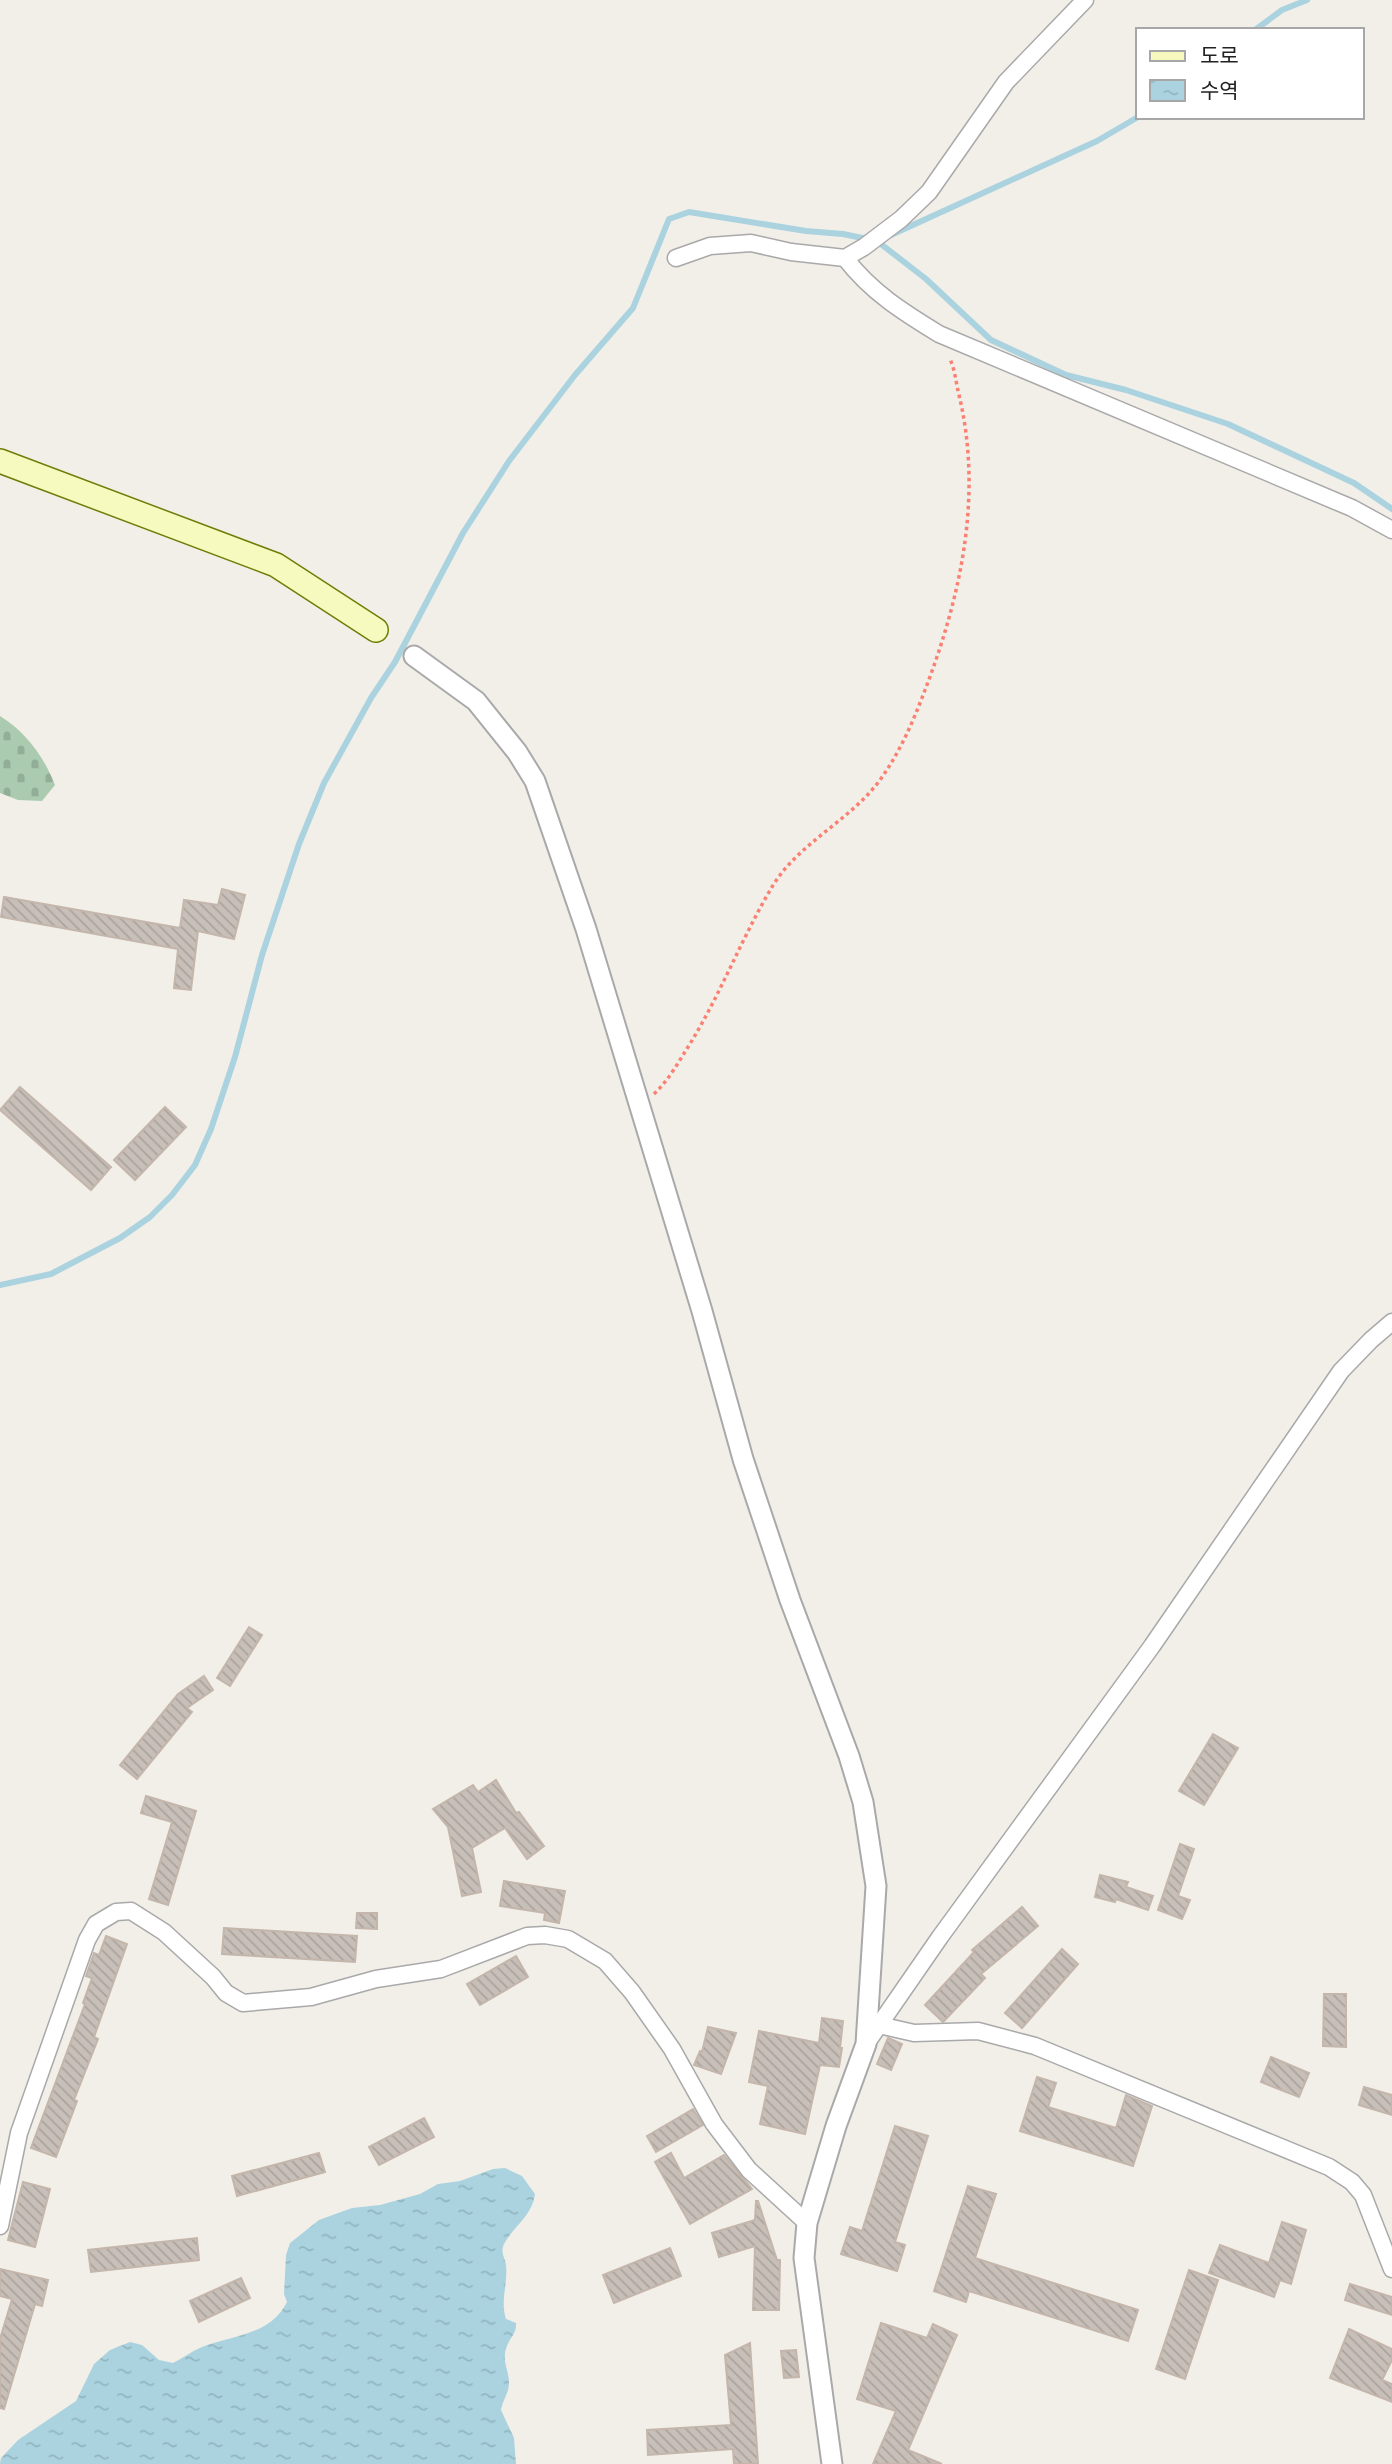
<svg xmlns="http://www.w3.org/2000/svg" width="1392" height="2464" font-family="Poppins,'Noto Sans KR',sans-serif">
  <style>
    .cemetery { fill: url(#cemetery-stones) }
    .water { fill: url(#water-ripples) }
    .lines { fill: none; stroke-linecap: round; stroke-linejoin: round }
    .stream { stroke: #aad3df; stroke-width: 6 }
    .building { fill: url(#building-back-hatch); stroke: #c4b6ab; stroke-width: 2 }
    .minor-casing { stroke: #a9a9a9; stroke-width: 19 }
    .tertiary-casing { stroke: #a9a9a9; stroke-width: 23 }
    .secondary-casing { stroke: #707d05; stroke-width: 26 }
    .path { stroke: #fa8072; stroke-width: 3.5; stroke-dasharray: 3.5 3.5; stroke-linecap: butt }
    .minor { stroke: #fff; stroke-width: 16 }
    .tertiary { stroke: #fff; stroke-width: 19 }
    .secondary { stroke: #f7fabf; stroke-width: 23 }
  </style>
  <defs>
    <pattern id="cemetery-stones" width="16" height="16" patternUnits="userSpaceOnUse" patternTransform="scale(1.75)"><rect width="16" height="16" fill="#aacbaf"/><path d="M2 7V4a2 2 0 0 1 4 0v3zM10 15v-3a2 2 0 0 1 4 0v3z" fill="#92ae96"/></pattern>
    <pattern id="water-ripples" width="26" height="14" patternUnits="userSpaceOnUse" patternTransform="scale(1.75)"><rect width="26" height="14" fill="#aad3df"/><path d="M2 4q2-2 4 0t4 0M15 11q2-2 4 0t4 0" fill="none" stroke="#92b5bf"/></pattern>
    <pattern id="building-back-hatch" width="6" height="6" patternUnits="userSpaceOnUse" patternTransform="scale(1.75)"><rect width="6" height="6" fill="#c7bfb8"/><path d="M-1 5l2 2M0 0l6 6M5-1l2 2" fill="none" stroke="#aba49e"/></pattern>
  </defs>
  <rect width="100%" height="100%" fill="#f2efe9"/>
  <!-- cemetery -->
  <path class="cemetery" d="M0,716C26,732 44,757 55,785L42,801L18,800L0,793Z"/>
  <!-- water -->
  <path class="water" d="M505,2168L522,2176L535,2194C532,2216 514,2226 504,2244C500,2253 505,2257 506,2265C508,2284 500,2301 506,2319L516,2323C517,2334 509,2338 506,2349C502,2362 509,2370 509,2383C509,2393 503,2399 501,2410L514,2438L516,2464H0L1,2458L18,2440L76,2401L94,2364L110,2350L130,2342L142,2345L159,2360L173,2363C183,2358 192,2351 202,2347C233,2335 271,2335 287,2302L284,2294L286,2255L290,2243L319,2220L352,2208L380,2205L420,2194L438,2184L460,2181L493,2169Z"/>
  <g class="lines">
    <!-- stream -->
    <g class="stream">
      <polyline points="1255,30 1282,10 1307,0"/>
      <polyline points="891,235 1097,141 1138,117"/>
      <polyline points="0,1285 51,1274 120,1238 150,1217 172,1195 195,1165 211,1129 235,1057 262,955 299,844 324,783 371,698 395,662 463,533 509,461 575,375 633,308 669,219 689,212 806,231 843,234 877,241 926,279 991,340 1066,375 1126,390 1228,424 1354,483 1392,509"/>
    </g>
  </g>
  <!-- building -->
  <g class="building">
    <polygon points="222,889 245,895 234,939 198,931 191,990 174,988 178,949 1,917 4,897 180,928 184,900 218,905"/>
    <polygon points="20,1087 111,1167 91,1190 0,1110"/>
    <polygon points="165,1107 186,1127 135,1180 114,1160"/>
    <polygon points="249,1627 262,1635 230,1686 217,1678"/>
    <polygon points="204,1676 213,1690 187,1708 192,1712 137,1779 120,1765 178,1694"/>
    <polygon points="1213,1734 1238,1748 1204,1805 1179,1791"/>
    <polygon points="496,1780 516,1813 519,1812 544,1846 527,1859 505,1828 472,1848 481,1892 462,1896 448,1827 433,1809 473,1785 478,1792"/>
    <polygon points="146,1796 196,1811 168,1905 149,1899 172,1822 141,1813"/>
    <polygon points="1180,1844 1194,1849 1178,1896 1190,1900 1182,1919 1158,1910"/>
    <polygon points="1100,1875 1128,1882 1126,1887 1153,1896 1148,1910 1116,1899 1115,1902 1095,1897"/>
    <polygon points="504,1881 565,1891 559,1923 544,1920 545,1913 500,1906"/>
    <polygon points="1022,1907 1038,1926 981,1974 985,1978 943,2022 925,2005 974,1952 972,1950"/>
    <polygon points="357,1913 377,1913 377,1929 356,1928"/>
    <polygon points="224,1928 357,1936 355,1962 222,1954"/>
    <polygon points="106,1936 127,1944 94,2037 98,2039 74,2100 77,2101 56,2157 31,2148 85,2004 83,2003 92,1978 86,1976 94,1953 99,1955"/>
    <polygon points="1062,1949 1078,1964 1022,2028 1005,2013"/>
    <polygon points="516,1956 528,1977 480,2005 467,1984"/>
    <polygon points="1324,1994 1346,1994 1346,2047 1323,2046"/>
    <polygon points="822,2018 843,2021 840,2048 842,2048 839,2067 820,2065 805,2134 760,2124 768,2086 749,2082 759,2031 819,2043"/>
    <polygon points="708,2027 736,2033 721,2074 694,2065 700,2051 702,2052"/>
    <polygon points="888,2038 902,2044 891,2070 877,2064"/>
    <polygon points="1271,2057 1309,2073 1299,2097 1261,2082"/>
    <polygon points="1037,2077 1056,2083 1048,2107 1116,2128 1126,2095 1152,2106 1133,2166 1020,2131"/>
    <polygon points="1364,2087 1392,2095 1392,2115 1359,2105"/>
    <polygon points="693,2109 703,2125 656,2152 647,2136"/>
    <polygon points="424,2118 434,2137 379,2165 369,2147"/>
    <polygon points="895,2126 928,2136 895,2242 905,2245 897,2271 841,2254 850,2227 862,2231"/>
    <polygon points="319,2153 325,2172 237,2196 232,2176"/>
    <polygon points="671,2153 684,2178 724,2155 752,2189 690,2224 655,2162"/>
    <polygon points="23,2182 50,2189 35,2247 8,2240"/>
    <polygon points="968,2186 996,2194 975,2258 1138,2310 1128,2341 969,2291 966,2302 934,2291"/>
    <polygon points="756,2201 758,2201 777,2260 780,2260 779,2310 753,2310 755,2246 719,2257 712,2233 755,2220"/>
    <polygon points="1282,2222 1306,2230 1291,2284 1280,2280 1274,2297 1209,2273 1220,2245 1269,2263"/>
    <polygon points="197,2238 199,2260 91,2272 88,2250"/>
    <polygon points="670,2248 681,2276 614,2303 603,2275"/>
    <polygon points="0,2269 48,2280 42,2306 35,2304 4,2409 0,2408 0,2339 12,2299 0,2296"/>
    <polygon points="1189,2270 1218,2280 1185,2379 1156,2369"/>
    <polygon points="241,2278 250,2298 199,2322 190,2301"/>
    <polygon points="1350,2284 1392,2297 1392,2315 1345,2300"/>
    <polygon points="881,2323 927,2338 933,2324 957,2335 908,2450 942,2464 873,2464 896,2411 857,2399"/>
    <polygon points="1349,2329 1392,2349 1392,2360 1382,2380 1392,2384 1392,2402 1330,2378"/>
    <polygon points="750,2343 758,2464 734,2464 733,2449 648,2455 647,2430 731,2425 725,2355"/>
    <polygon points="796,2350 799,2377 784,2378 781,2351"/>
  </g>
  <g class="lines">
    <defs>
      <g id="minor">
        <polyline points="676,258 710,246 751,243 791,252 845,258 864,247 901,219 929,192 1006,82 1085,0"/>
        <path d="M845,258C871,292 903,312 939,334L1352,508L1392,530"/>
        <polyline points="879,2025 914,2033 978,2031 1035,2046 1329,2167 1352,2182 1363,2195 1392,2269"/>
        <polyline points="866,2044 940,1937 1152,1646 1341,1371 1371,1340 1392,1322"/>
        <polyline points="0,2226 19,2133 87,1940 96,1924 116,1912 131,1911 164,1932 213,1977 226,1993 243,2003 311,1997 376,1979 441,1969 527,1936 545,1935 568,1939 605,1961 632,1992 672,2049 714,2124 749,2170 807,2223"/>
      </g>
      <polyline id="tertiary" points="414,656 476,701 517,752 535,781 586,929 702,1311 743,1459 790,1600 849,1756 863,1802 876,1886 866,2044 836,2126 807,2223 804,2258 832,2464"/>
      <polyline id="secondary" points="0,461 276,565 376,630"/>
    </defs>
    <!-- minor casing -->
    <use href="#minor" class="minor-casing"/>
    <!-- tertiary casing -->
    <use href="#tertiary" class="tertiary-casing"/>
    <!-- secondary casing -->
    <use href="#secondary" class="secondary-casing"/>
    <!-- path -->
    <path class="path" d="M654,1094C668,1081 678,1063 688,1047C720,996 741,939 772,887C798,843 850,821 880,780C900,752 913,722 925,690C961,596 983,495 959,395C956,383 955,370 950,359"/>
    <!-- minor -->
    <use href="#minor" class="minor"/>
    <!-- tertiary -->
    <use href="#tertiary" class="tertiary"/>
    <!-- secondary -->
    <use href="#secondary" class="secondary"/>
  </g>
  <!-- legend -->
  <rect x="1136" y="28" width="228" height="91" fill="#ffffff" stroke="#a7a7a7" stroke-width="2"/>
  <rect x="1150" y="51" width="35" height="10" fill="#f7fabf" stroke="#a7a7a7" stroke-width="2"/>
  <text x="1200" y="63" font-size="21" fill="#222222">도로</text>
  <rect x="1150" y="80" width="35" height="21" fill="url(#water-ripples)" stroke="#a7a7a7" stroke-width="2"/>
  <text x="1200" y="98" font-size="21" fill="#222222">수역</text>
</svg>
